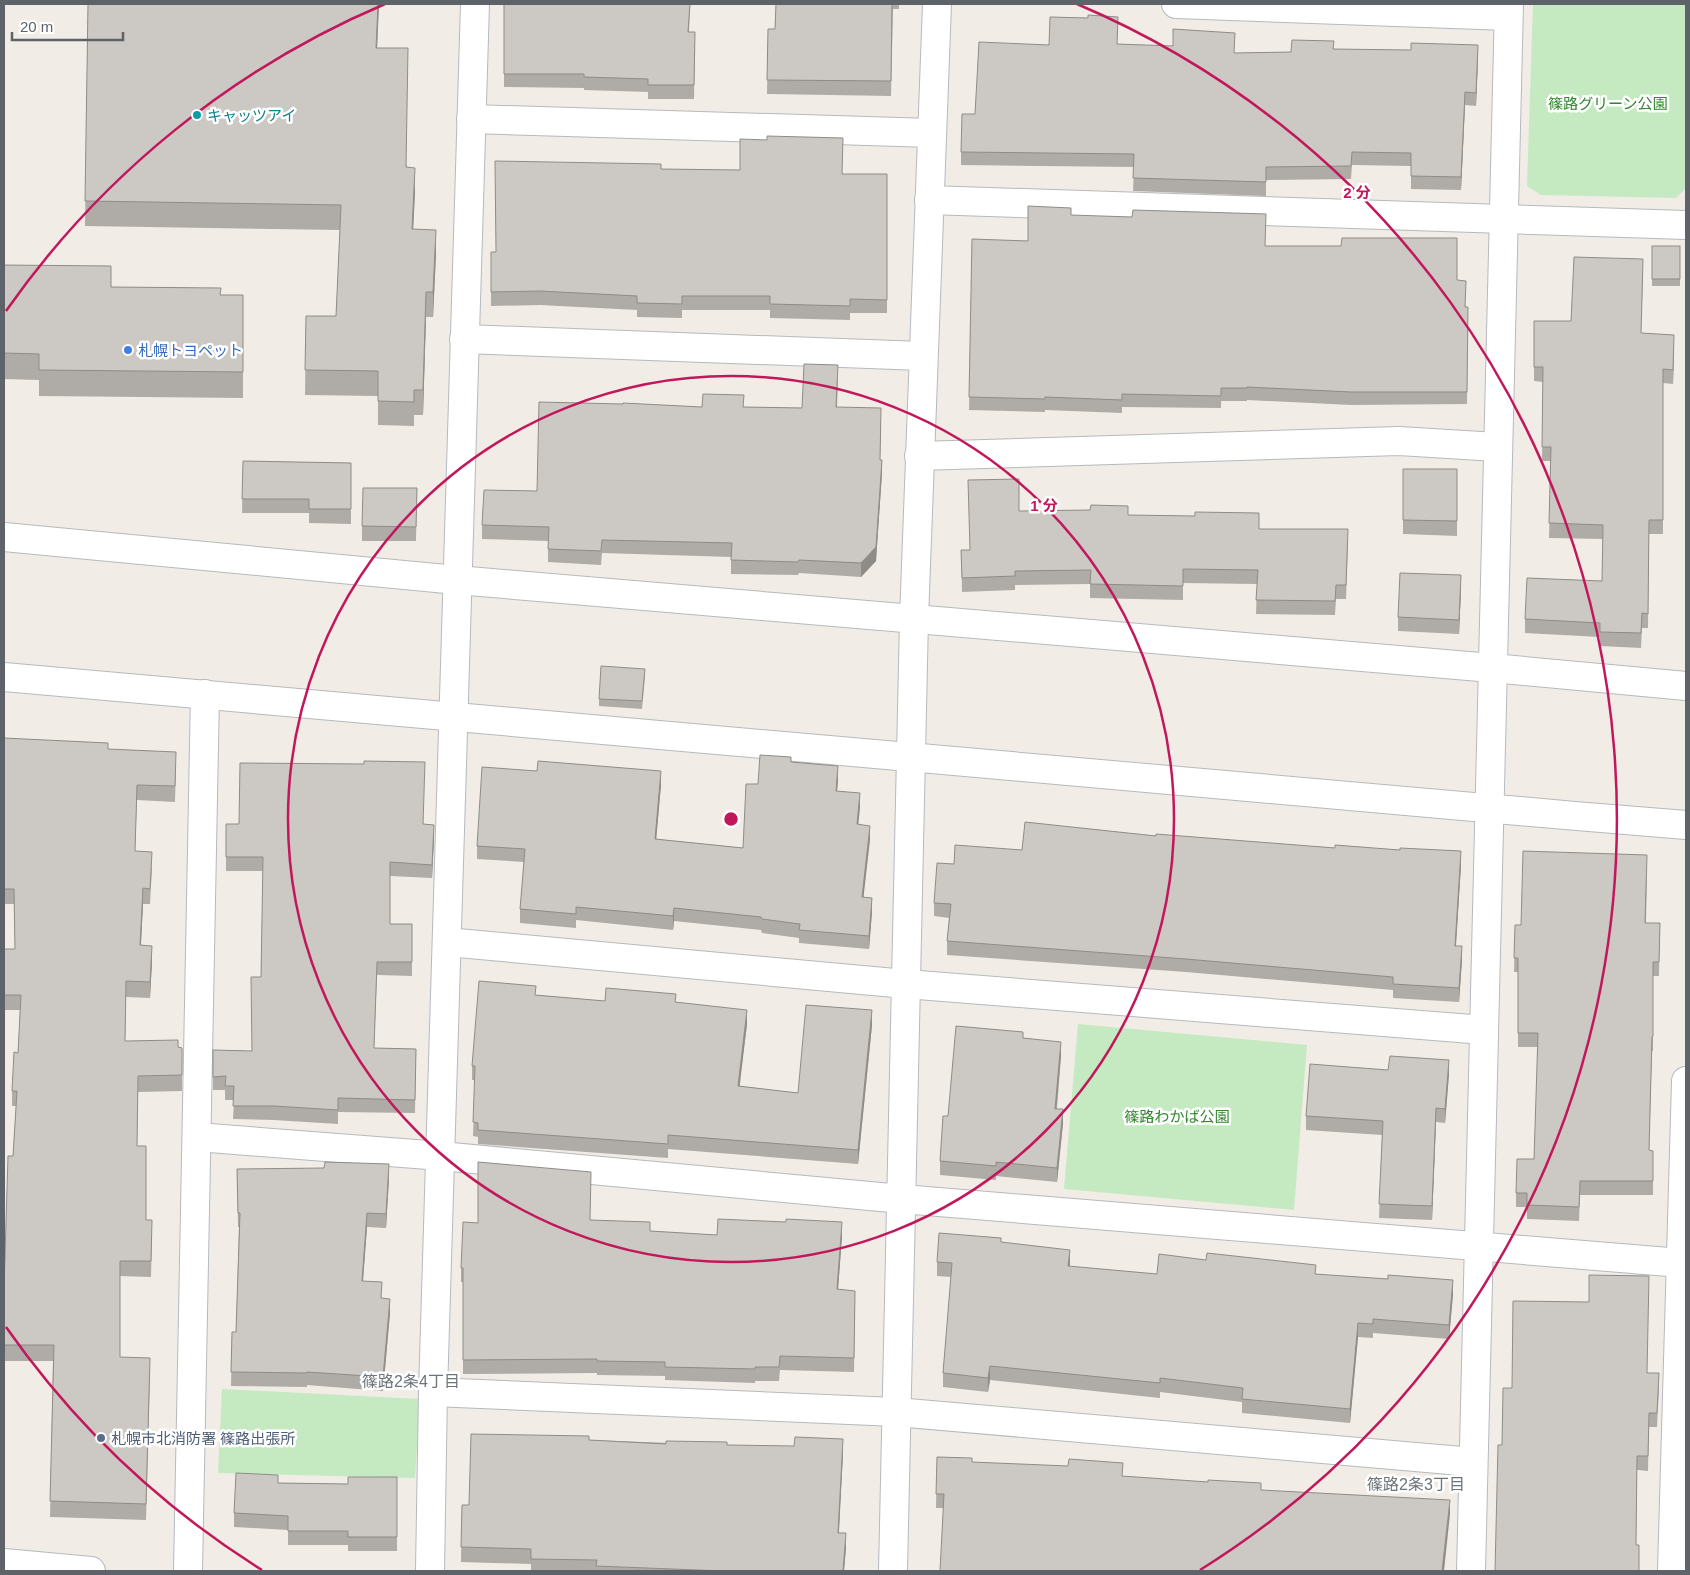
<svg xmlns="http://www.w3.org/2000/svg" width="1690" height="1575" font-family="Arial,'Noto Sans JP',sans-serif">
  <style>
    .green { fill: #c5eac1 }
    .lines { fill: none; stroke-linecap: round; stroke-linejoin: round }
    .street-casing { stroke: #b6b9be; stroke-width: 30 }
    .street { stroke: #fff; stroke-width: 28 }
    .wall { fill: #afaca8 }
    .shaded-wall { fill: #8f8c88 }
    .building { fill: #ccc8c3; stroke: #8f8c88 }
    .ring { fill: none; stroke: #c2185b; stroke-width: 2.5 }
    .culture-dot { fill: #0f9aa8; stroke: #fff; stroke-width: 2 }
    .shop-dot { fill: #3f7fe0; stroke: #fff; stroke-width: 2 }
    .service-dot { fill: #5c6f8a; stroke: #fff; stroke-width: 2 }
    .labels { text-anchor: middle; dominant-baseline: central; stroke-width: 5; stroke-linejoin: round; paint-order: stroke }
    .park-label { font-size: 15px; fill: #32862e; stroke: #fff }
    .culture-label { font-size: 15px; fill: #0d838f; stroke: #fff; text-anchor: start }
    .shop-label { font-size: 15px; fill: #366cbe; stroke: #fff; text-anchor: start }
    .service-label { font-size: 15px; fill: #4e5e75; stroke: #fff; text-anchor: start }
    .neighbourhood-label { font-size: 16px; fill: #6e757a; stroke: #fff }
    .centre { fill: #c2185b; stroke: #fff; stroke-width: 2.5 }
    .ring-label { font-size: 15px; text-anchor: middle; font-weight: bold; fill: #c2185b; stroke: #fff; stroke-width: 5; stroke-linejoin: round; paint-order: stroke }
  </style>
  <rect width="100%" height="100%" fill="#f1ede6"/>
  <!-- green -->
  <g class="green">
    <polygon points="1533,4 1686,4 1685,189 1676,198 1541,195 1527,186"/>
    <polygon points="1078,1024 1307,1045 1294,1210 1064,1189"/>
    <polygon points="222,1389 420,1399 415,1478 218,1473"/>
  </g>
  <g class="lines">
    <defs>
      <g id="street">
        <polyline points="1176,4 1508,16"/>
        <polyline points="471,119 931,133"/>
        <polyline points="929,200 1686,225"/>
        <polyline points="464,339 922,356"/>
        <polyline points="919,456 1399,441 1497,447"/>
        <polyline points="4,537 457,580 1492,668 1686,686"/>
        <path d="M4,677C565,723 1125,780 1686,825"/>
        <polyline points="447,942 906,984 1484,1030"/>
        <polyline points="197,1137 441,1156 902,1199 1681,1263"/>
        <polyline points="433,1392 896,1412 1473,1462"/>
        <polyline points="4,1563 91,1571"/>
        <polyline points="188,1571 205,694"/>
        <polyline points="430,1571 433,1392 475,4"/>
        <polyline points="893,1571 914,619 937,4"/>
        <polyline points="1471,1571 1509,4"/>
        <polyline points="1672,1571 1686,1081"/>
      </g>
    </defs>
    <!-- street casing -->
    <use href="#street" class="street-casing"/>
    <!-- street -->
    <use href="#street" class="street"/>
  </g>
  <!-- wall -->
  <g class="wall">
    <polygon points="88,4 379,4 377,48 407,167 415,192 413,229 436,254 433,317 426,317 423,415 414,415 414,426 378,425 378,396 305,395 306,316 336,316 340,230 85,226"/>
    <polygon points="504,4 690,4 689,32 695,32 694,99 648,99 648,92 584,90 584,88 504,87"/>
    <polygon points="776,4 899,4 899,9 893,9 891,96 767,94 768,29 775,29"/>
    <polygon points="1118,30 1117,44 1234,53 1291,52 1334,49 1478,58 1476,106 1465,105 1461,190 1411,189 1411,166 1352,165 1351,179 1266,180 1266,196 1133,191 1134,167 961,165 961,152 975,114 1049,45"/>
    <polygon points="661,169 842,174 887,174 887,313 850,313 850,320 770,318 770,310 682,310 682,318 637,317 637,310 540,305 491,306 491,252 496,252"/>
    <polygon points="1071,215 1265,246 1457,280 1466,307 1468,307 1467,404 1351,405 1247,400 1247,401 1221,401 1221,408 1122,407 1122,413 1045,410 1045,412 969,410 972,239 1028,241"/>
    <rect x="1652" y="246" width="28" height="40"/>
    <polygon points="4,265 111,287 221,295 243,295 243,398 39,396 39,380 4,379"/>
    <polygon points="1643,274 1641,333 1674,349 1673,384 1663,383 1663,534 1649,534 1648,628 1642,628 1641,648 1600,646 1600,637 1525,633 1525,619 1602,581 1603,539 1549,538 1551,461 1542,461 1543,382 1534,381 1534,321 1571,321"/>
    <polygon points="838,379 837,407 881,422 880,460 882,473 876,561 861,577 799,573 798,575 731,574 731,557 602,553 601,565 548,562 548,541 482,539 482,525 537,491 702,407 744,407 802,408"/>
    <polygon points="243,461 351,463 351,524 309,523 309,513 242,513"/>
    <polygon points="1403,469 1457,469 1457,536 1403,534"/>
    <polygon points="417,488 416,541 362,541 362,526"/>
    <polygon points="1019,511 1128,515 1259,529 1348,543 1346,599 1336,599 1335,615 1256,614 1257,584 1183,583 1183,600 1090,598 1090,584 1015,585 1015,590 962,592 961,550 970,550"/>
    <polygon points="1461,589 1459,634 1398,631 1398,617"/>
    <polygon points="645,676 642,709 599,706 599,699"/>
    <polygon points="4,738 108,749 176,767 175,802 137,800 135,851 152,868 150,904 143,904 141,945 152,961 150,998 126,997 125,1041 182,1048 182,1091 138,1092 137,1146 146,1220 152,1236 151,1277 120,1276 120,1357 150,1373 146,1520 50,1517 53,1361 4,1361 4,1289 13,1156 16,1106 12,1106 12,1091 18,1053 20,1010 4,1010 4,949 15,949 14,904 4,904"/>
    <polygon points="791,762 838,780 837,791 860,807 858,824 870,839 863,897 872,912 869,949 799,943 799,938 762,933 761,930 674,921 673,930 576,920 576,928 520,923 520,909 524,862 477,859 477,846 661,785 656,839 743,848 758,784"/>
    <polygon points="226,824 424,824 434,838 432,878 390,876 390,924 412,924 412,976 377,975 374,1048 416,1049 415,1113 338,1112 338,1124 274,1120 233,1119 234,1100 225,1100 225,1090 213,1090 213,1050 252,1051 261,977 263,871 226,871"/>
    <polygon points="1156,836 1461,865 1456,946 1462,960 1459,1002 1393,998 1393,990 1186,972 947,955 947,941 949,918 934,916 934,903 954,864 1022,850"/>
    <polygon points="1647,870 1646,923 1660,923 1659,976 1653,976 1653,1051 1652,1051 1649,1150 1653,1151 1653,1195 1580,1195 1579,1221 1527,1219 1527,1207 1516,1207 1516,1193 1534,1159 1538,1047 1518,1047 1518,972 1514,972 1515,925 1521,925"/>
    <polygon points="536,995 605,1001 676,1002 747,1024 739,1086 798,1093 872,1025 858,1164 668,1149 668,1158 478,1144 478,1137 473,1136 475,1080 472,1080 472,1066"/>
    <polygon points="1023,1038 1061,1056 1057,1109 1063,1123 1057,1182 996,1176 996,1180 940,1175 940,1161 948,1116"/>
    <polygon points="1449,1074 1445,1123 1436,1122 1432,1220 1379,1218 1382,1135 1306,1130 1306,1116"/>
    <polygon points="237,1169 389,1178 386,1228 367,1227 363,1281 382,1298 390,1313 383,1391 307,1385 307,1387 231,1386 232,1332 236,1332 239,1227 238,1227"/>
    <polygon points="590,1220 650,1231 717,1235 842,1236 838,1290 855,1305 854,1372 780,1370 779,1381 755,1381 755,1383 665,1380 665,1376 597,1375 597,1373 463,1374 463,1282 461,1282 461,1268 478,1223"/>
    <polygon points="1001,1242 1070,1264 1069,1267 1157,1274 1316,1274 1453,1294 1449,1339 1373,1333 1373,1338 1358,1337 1350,1423 1242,1413 1242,1402 1160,1392 1160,1398 990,1380 988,1392 943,1387 943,1373 951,1277 937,1276 937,1262"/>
    <polygon points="1589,1302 1659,1387 1657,1427 1649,1427 1648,1471 1637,1470 1636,1545 1639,1571 1502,1445 1512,1388"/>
    <polygon points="589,1440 727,1445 843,1453 839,1533 846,1547 844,1571 531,1571 531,1564 461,1562 462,1505 469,1505"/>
    <polygon points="937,1457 972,1462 1261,1490 1450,1514 936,1508"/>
    <polygon points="397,1477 397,1551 348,1551 348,1545 288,1545 288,1530 234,1527 234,1513 278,1483 348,1484"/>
  </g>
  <!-- shaded-wall -->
  <g class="shaded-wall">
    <polygon points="378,4 379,4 376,73 376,48"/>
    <polygon points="1478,45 1478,58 1476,106 1476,93"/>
    <polygon points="1465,92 1465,105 1461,190 1461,177"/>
    <polygon points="415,168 415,192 412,253 412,229"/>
    <polygon points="436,230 436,254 433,317 433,292"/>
    <polygon points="426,292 426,317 423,415 423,390"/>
    <polygon points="1674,335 1674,349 1673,384 1673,370"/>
    <polygon points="882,460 882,473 876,561 861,577 861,563"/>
    <polygon points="1461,575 1461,589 1459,634 1459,620"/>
    <polygon points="838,766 838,780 836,805 836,791"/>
    <polygon points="661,771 661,785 655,853 655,839"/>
    <polygon points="860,793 860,807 857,838 857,824"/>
    <polygon points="434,825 434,838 432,878 432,865"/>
    <polygon points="870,826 870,839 862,911 862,897"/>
    <polygon points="1461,851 1461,865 1455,959 1455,946"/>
    <polygon points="143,888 143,904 140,961 140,945"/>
    <polygon points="872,898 872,912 869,949 869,936"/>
    <polygon points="674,908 674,921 673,930 673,916"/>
    <polygon points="152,946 152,961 150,998 150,982"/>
    <polygon points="1462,946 1462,960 1459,1002 1459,988"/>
    <polygon points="747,1010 747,1024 738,1100 738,1086"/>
    <polygon points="872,1010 872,1025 858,1164 858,1150"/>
    <polygon points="1061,1042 1061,1056 1055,1122 1055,1109"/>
    <polygon points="1449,1060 1449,1074 1445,1123 1445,1109"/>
    <polygon points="1436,1108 1436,1122 1432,1220 1432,1206"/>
    <polygon points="1063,1109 1063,1123 1057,1182 1057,1168"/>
    <polygon points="389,1164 389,1178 386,1228 386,1214"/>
    <polygon points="367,1213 367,1227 362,1294 362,1281"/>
    <polygon points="842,1222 842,1236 837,1303 837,1289"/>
    <polygon points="1070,1250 1070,1264 1068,1281 1068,1266"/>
    <polygon points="1453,1280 1453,1294 1449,1339 1449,1325"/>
    <polygon points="390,1299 390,1313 383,1391 383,1377"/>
    <polygon points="1358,1323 1358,1337 1350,1423 1350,1409"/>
    <polygon points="990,1366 990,1380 988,1392 988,1378"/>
    <polygon points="843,1439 843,1453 838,1547 838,1533"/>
    <polygon points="1450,1500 1450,1514 1444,1571 1442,1571"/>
    <polygon points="846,1533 846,1547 844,1571 843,1571"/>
  </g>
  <!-- building -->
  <g class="building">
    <polygon points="88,4 378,4 376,48 408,48 406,167 415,168 412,229 436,230 433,292 426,292 423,390 414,390 414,402 378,401 378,371 305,370 306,316 336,316 341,205 85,201"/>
    <polygon points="504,4 690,4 688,32 695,32 694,85 648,85 648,79 584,77 584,74 504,74"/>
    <polygon points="776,4 892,4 891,81 767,80 768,29 775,29"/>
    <polygon points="1088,15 1118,17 1117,44 1173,46 1173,29 1235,33 1234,53 1291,52 1292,40 1334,41 1333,49 1411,50 1411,43 1478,45 1476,93 1465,92 1461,177 1411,176 1411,153 1352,152 1351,166 1266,167 1266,182 1133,178 1134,154 961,152 962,114 975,114 979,42 1049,45 1050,17 1088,18"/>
    <polygon points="767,136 843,138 842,174 887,174 887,300 850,299 850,306 770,304 770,296 682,296 682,304 637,303 637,296 540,291 491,292 491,252 496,252 495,161 661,164 661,169 740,170 740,139 767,140"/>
    <polygon points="1028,206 1071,208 1071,215 1132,217 1133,210 1266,214 1265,246 1341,246 1342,238 1457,238 1457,280 1466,281 1465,307 1468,307 1467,392 1351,392 1247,387 1247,388 1221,388 1221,396 1122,394 1122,400 1045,397 1045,399 969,397 972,239 1028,241"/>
    <rect x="1652" y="246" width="28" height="33"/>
    <polygon points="1574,257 1643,259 1641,333 1674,335 1673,370 1663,369 1663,520 1649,520 1648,614 1642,613 1641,633 1600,632 1600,623 1525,619 1527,578 1602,581 1603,525 1549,523 1551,447 1542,447 1543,367 1534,367 1534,321 1571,321"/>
    <polygon points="4,265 111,266 111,287 221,288 220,295 243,295 243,372 39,370 39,354 4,353"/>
    <polygon points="804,364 838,365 836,407 881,408 880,460 882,460 876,547 861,563 799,560 798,562 731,560 732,543 602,540 601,551 548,549 549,527 482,525 484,490 537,491 539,402 623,404 623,403 702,407 703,394 744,395 743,407 802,408"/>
    <polygon points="243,461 351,463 351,509 309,509 309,499 242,499"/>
    <polygon points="1403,469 1457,469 1457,521 1403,520"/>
    <polygon points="1019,479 1019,511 1090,510 1091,505 1128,506 1128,515 1195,516 1195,512 1259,513 1259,529 1348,529 1346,585 1336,585 1335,601 1256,600 1258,570 1183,569 1183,586 1090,584 1091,570 1015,571 1015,576 962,578 961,550 970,550 968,480"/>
    <polygon points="363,488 417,488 416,527 362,526"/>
    <polygon points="1400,573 1461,575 1459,620 1398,617"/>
    <polygon points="601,666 645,669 642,701 599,699"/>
    <polygon points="4,738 108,743 108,749 176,752 175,786 137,785 135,851 152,852 150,889 143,888 140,945 152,946 150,982 126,981 125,1041 178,1040 178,1047 182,1048 182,1075 138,1076 137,1146 146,1146 146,1220 152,1220 151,1261 120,1261 120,1357 150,1358 146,1504 50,1501 54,1345 4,1345 4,1289 8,1156 13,1156 17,1091 12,1091 14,1052 18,1053 21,995 4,995 4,949 15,949 14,889 4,889"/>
    <polygon points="760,755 791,757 791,762 838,766 836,791 860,793 857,824 870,826 862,897 872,898 869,936 799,930 800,924 762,919 761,917 674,908 673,916 576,907 576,914 520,909 525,849 477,846 482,767 537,771 538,761 661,771 655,839 743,848 746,784 758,784"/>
    <polygon points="364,761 425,762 423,824 434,825 432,865 390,862 390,924 412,924 412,962 377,962 374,1048 416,1049 415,1100 338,1098 338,1110 274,1106 233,1106 234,1086 225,1086 226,1076 213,1077 213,1050 252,1051 251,977 261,977 263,857 226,857 226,824 239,824 240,763 364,764"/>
    <polygon points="1025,822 1156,836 1156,834 1335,848 1335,845 1400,850 1400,848 1461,851 1455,946 1462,946 1459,988 1393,984 1393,977 1186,959 947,941 951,904 934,903 937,863 954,864 955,845 1022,850"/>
    <polygon points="1523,851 1647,855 1645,923 1660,923 1659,962 1653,962 1653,1036 1652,1037 1649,1150 1653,1151 1653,1181 1580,1181 1579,1207 1527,1205 1527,1193 1516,1193 1517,1159 1534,1159 1538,1033 1518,1033 1518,958 1514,958 1515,925 1521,925"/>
    <polygon points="479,981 536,986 535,995 605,1001 606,988 676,994 675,1002 747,1010 738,1086 798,1093 806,1005 872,1010 858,1150 668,1135 668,1144 478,1130 478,1123 473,1122 475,1066 472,1066"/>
    <polygon points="956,1026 1023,1032 1023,1038 1061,1042 1055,1109 1063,1109 1057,1168 996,1162 996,1166 940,1161 943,1116 948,1116"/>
    <polygon points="1390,1056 1449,1060 1445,1109 1436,1108 1432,1206 1379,1204 1383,1121 1306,1116 1310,1064 1388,1070"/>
    <polygon points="325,1162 389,1164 386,1214 367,1213 362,1281 382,1282 381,1298 390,1299 383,1377 307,1372 307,1373 231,1372 232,1332 236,1332 240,1213 238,1213 237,1169 324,1168"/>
    <polygon points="478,1162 591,1172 590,1220 650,1222 650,1231 717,1235 718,1219 786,1222 786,1219 842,1222 837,1289 855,1291 854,1358 780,1356 779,1367 755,1367 755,1369 665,1367 665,1362 597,1361 597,1359 463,1360 463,1268 461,1268 463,1222 478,1223"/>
    <polygon points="939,1233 1001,1238 1001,1242 1070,1250 1068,1266 1157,1274 1159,1254 1206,1260 1207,1253 1316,1265 1315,1274 1388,1279 1388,1275 1453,1280 1449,1325 1373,1319 1373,1324 1358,1323 1350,1409 1242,1399 1243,1388 1160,1378 1160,1383 990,1366 988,1378 943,1373 952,1263 937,1262"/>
    <polygon points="1589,1275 1649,1276 1647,1373 1659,1373 1657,1413 1649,1413 1648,1456 1637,1456 1636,1545 1639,1545 1639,1571 1495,1571 1498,1445 1502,1445 1503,1388 1512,1388 1513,1301 1589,1302"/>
    <polygon points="471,1434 589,1436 589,1440 666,1444 666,1441 727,1442 727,1445 794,1446 795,1437 843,1439 838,1533 846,1533 843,1571 723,1571 596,1566 597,1560 531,1559 531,1549 461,1547 462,1505 469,1505"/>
    <polygon points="937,1457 972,1458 972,1462 1068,1466 1069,1459 1123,1463 1122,1476 1208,1482 1208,1480 1261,1483 1261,1490 1450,1500 1442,1571 940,1571 944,1494 936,1494"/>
    <polygon points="236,1473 278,1475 278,1483 348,1484 348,1477 397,1477 397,1537 348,1537 348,1531 288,1531 288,1516 234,1513"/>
  </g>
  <!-- distance rings -->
  <g class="ring">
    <circle cx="731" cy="819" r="443"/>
    <path d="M262 1570A885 885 0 0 1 6 1327M6 311A885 885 0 0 1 385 4M1077 4A885 885 0 0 1 1200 1570"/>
  </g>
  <!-- markers -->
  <circle class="culture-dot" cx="197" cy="115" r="5"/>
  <circle class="shop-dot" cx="128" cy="350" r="5"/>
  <circle class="service-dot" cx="101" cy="1438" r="5"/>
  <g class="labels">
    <!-- park labels -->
    <g class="park-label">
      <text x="1608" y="103">篠路グリーン公園</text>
      <text x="1177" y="1116">篠路わかば公園</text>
    </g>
    <!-- culture labels -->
    <g class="culture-label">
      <text x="207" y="115">キャッツアイ</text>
    </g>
    <!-- shop labels -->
    <g class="shop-label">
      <text x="138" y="350">札幌トヨペット</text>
    </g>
    <!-- service labels -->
    <g class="service-label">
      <text x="111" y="1438">札幌市北消防署 篠路出張所</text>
    </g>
    <!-- neighbourhood labels -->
    <g class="neighbourhood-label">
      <text x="411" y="1381">篠路2条4丁目</text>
      <text x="1416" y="1484">篠路2条3丁目</text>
    </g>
  </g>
  <circle cx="731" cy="819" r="8" class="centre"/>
  <g class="ring-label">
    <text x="1357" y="198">2 分</text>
    <text x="1044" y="511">1 分</text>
  </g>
  <!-- border -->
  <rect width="1690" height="1575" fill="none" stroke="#5d6368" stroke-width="10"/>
  <!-- scale -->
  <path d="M12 32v8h111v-8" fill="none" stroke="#5d6368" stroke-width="2.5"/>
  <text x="20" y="32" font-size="15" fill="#5d6368" stroke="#ffffff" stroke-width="4" paint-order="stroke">20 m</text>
</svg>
